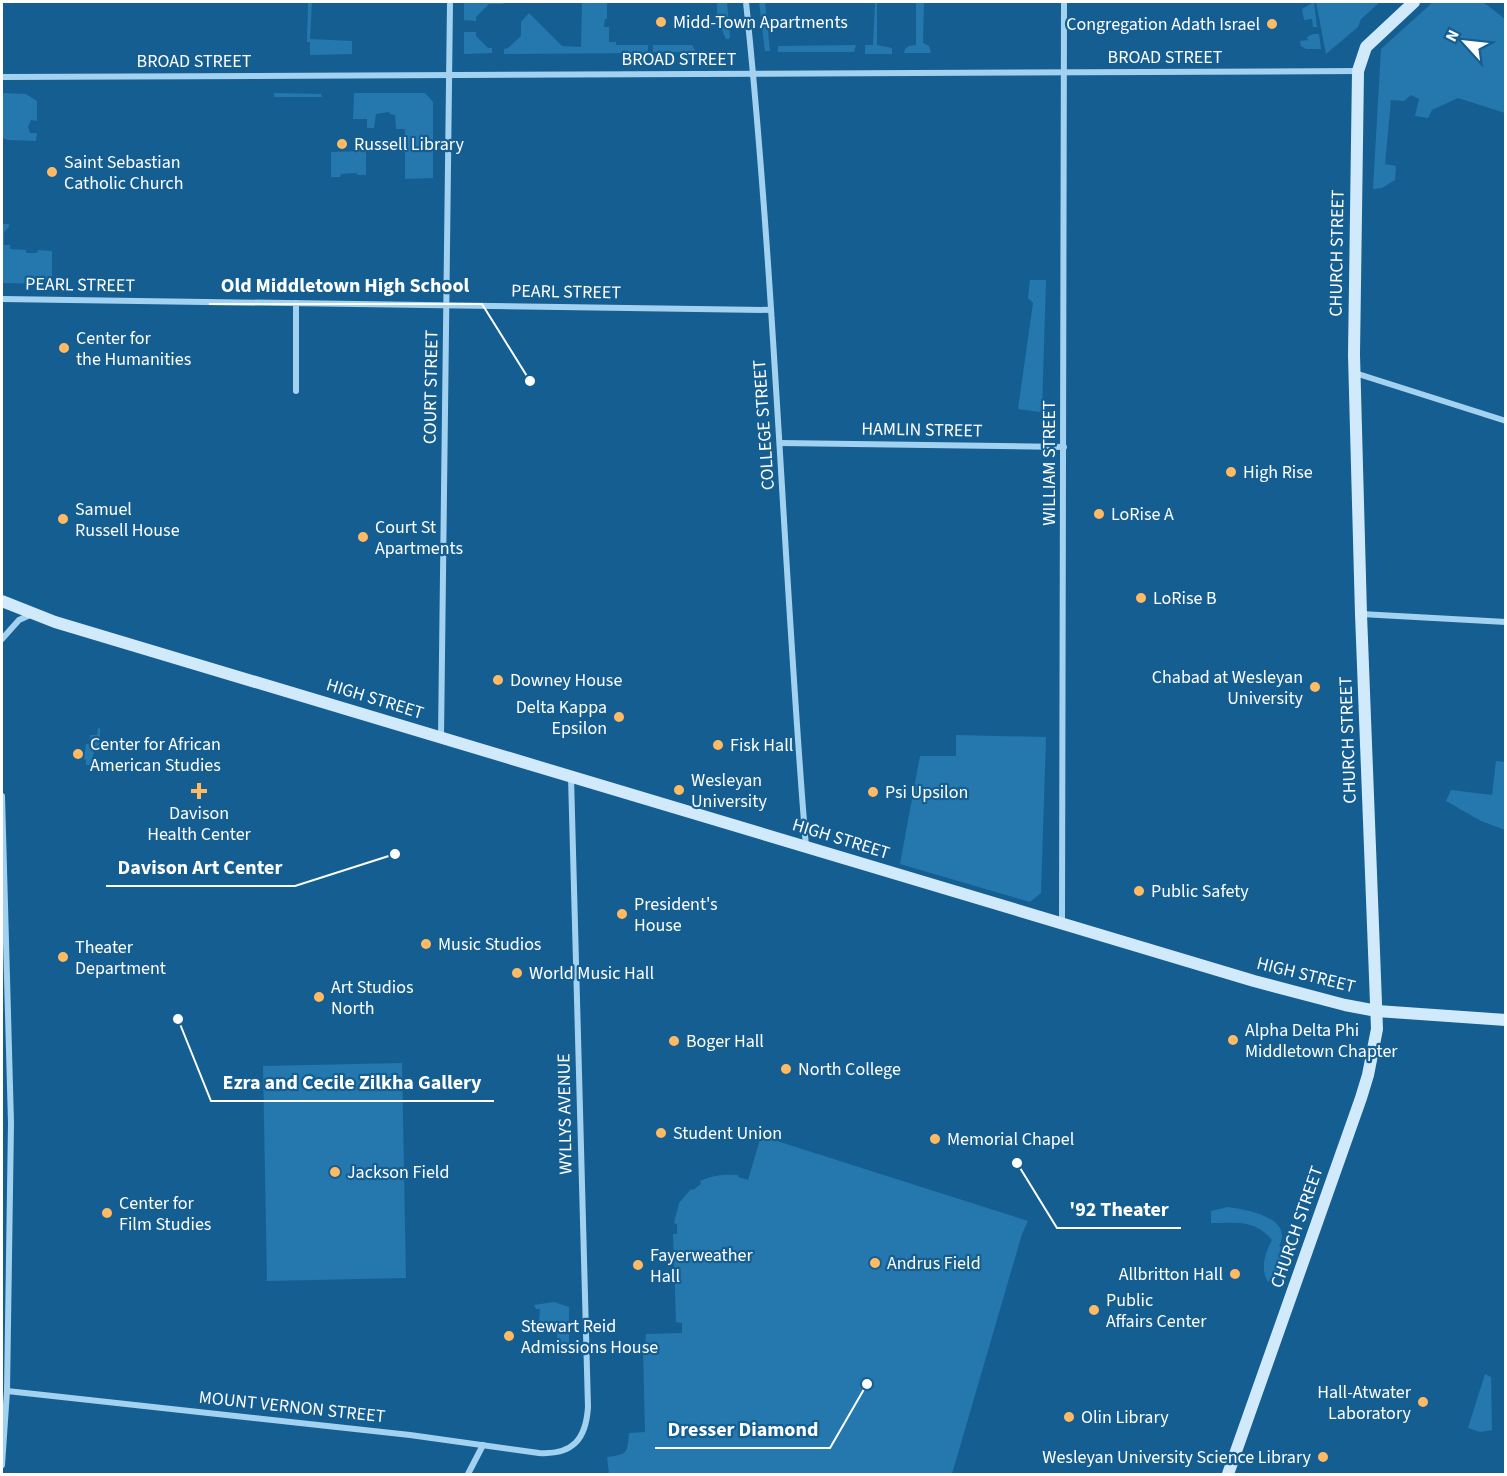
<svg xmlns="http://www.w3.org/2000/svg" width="1507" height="1476" font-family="'Source Sans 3',sans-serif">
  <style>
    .green { fill: #2478ae }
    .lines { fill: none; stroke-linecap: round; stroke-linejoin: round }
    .street { stroke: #a3d2f1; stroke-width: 6 }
    .secondary { stroke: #d1eafb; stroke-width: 12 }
    .poi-dot { fill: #ffba63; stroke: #155e92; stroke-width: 2 }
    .labels { text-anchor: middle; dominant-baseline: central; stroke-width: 4.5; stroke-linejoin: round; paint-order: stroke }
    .poi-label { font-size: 18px; fill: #fff; stroke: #155e92; text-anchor: start }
    .street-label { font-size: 18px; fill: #fff; stroke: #155e92 }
    .leader { fill: none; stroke: #fff; stroke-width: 2 }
    .callout-dot { fill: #fff; stroke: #155e92; stroke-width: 2 }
    .callout-label { font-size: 20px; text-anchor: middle; font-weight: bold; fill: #fff; stroke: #155e92; stroke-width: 4.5; stroke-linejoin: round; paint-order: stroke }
  </style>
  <rect width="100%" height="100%" fill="#155e92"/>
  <!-- green -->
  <g class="green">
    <polygon points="308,2 312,2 310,39 352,41 352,54 310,55 310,42 307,42"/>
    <polygon points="464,2 505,2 503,4 489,4 476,17 476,21 464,20"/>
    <polygon points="582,2 607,2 607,19 605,19 604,27 609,27 609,42 616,42 616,45 648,45 648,53 504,54 504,49 508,48 521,36 521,22 529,13 562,46 581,47"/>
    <polygon points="717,2 727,2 730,37 729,39 726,39 722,30 717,25"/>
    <polygon points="759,2 765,2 770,51 765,51"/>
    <polygon points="875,2 877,2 877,45 892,48 892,54 865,54 865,45 873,45"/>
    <polygon points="916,2 924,2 923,43 929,46 931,53 904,53 905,49 909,46 916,45"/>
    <polygon points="1314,2 1317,27 1313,27 1312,19 1304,20 1302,9"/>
    <polygon points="1316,2 1380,2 1361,19 1358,27 1326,54"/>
    <polygon points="1433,2 1483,2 1505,19 1505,113 1458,98 1432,110 1428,118 1415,116 1419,99 1411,95 1404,101 1391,100 1385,164 1396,166 1395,180 1382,188 1373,189 1381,49"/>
    <polygon points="464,32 476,32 476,36 488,48 492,48 492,53 464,54"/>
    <polygon points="1313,34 1319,34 1321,49 1306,49 1301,46 1300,41 1308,40 1307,37"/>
    <polygon points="653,45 692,45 696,52 653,52"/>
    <polygon points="856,45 854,52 778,52 778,46"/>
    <polygon points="2,93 26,94 37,101 37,121 31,120 28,127 30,133 37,133 36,141 8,140 2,138"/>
    <polygon points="274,93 321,94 322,97 274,97"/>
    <polygon points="354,93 425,93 433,102 433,178 405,179 405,129 396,129 395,115 390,114 389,112 376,114 374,128 367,128 367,119 353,119"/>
    <polygon points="366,151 366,175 358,175 356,173 341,174 340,177 331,177 331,152"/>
    <polygon points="2,224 9,224 9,227 4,232 4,245 10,245 10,249 26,250 26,253 37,253 38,250 52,251 52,284 2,283"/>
    <polygon points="1030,280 1046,280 1042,410 1039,412 1018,409 1033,303 1028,298"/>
    <polygon points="98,728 100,728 100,746 95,747 91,765 86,765 86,760 84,759 86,744 89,744 91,735 97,735"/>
    <polygon points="956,735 1046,737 1041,893 1030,902 900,864 920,756 956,756"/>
    <polygon points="1496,761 1505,762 1505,830 1481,821 1446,801 1451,790 1492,795"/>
    <polygon points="402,1063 406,1278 267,1281 263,1066"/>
    <path d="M761,1136L1028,1221L1022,1234L952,1474H609L607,1457C628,1454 627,1454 629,1433L645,1432L643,1348H645L646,1334L682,1333V1323L676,1322L673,1234H677V1224L674,1223L679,1203L691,1189L693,1190L701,1184L700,1181C713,1175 724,1174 738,1175V1177L748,1180Z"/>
    <path d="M1228,1207C1247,1210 1294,1217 1279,1246L1285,1249L1278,1272L1268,1282C1260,1269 1265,1253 1272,1240C1255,1219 1236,1223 1211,1223V1211Z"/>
    <polygon points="554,1302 569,1307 569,1349 557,1349 557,1332 538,1332 540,1309 536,1309 534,1305"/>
    <polygon points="1485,1374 1491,1377 1492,1430 1480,1432 1468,1428"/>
  </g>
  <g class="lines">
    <!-- street -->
    <g class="street">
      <path d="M746,2C775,283 783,565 806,847"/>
      <polyline points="2,77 1358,71"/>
      <polyline points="2,299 771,310"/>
      <polyline points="296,303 296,391"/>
      <polyline points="1355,373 1506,421"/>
      <polyline points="780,443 1064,447"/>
      <polyline points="1361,614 1506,622"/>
      <polyline points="2,639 19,620 30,615"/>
      <polyline points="441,738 450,2"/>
      <polyline points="2,796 11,1123 7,1391 2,1465"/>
      <polyline points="1062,924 1064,2"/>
      <path d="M7,1391L410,1435L539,1453C573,1455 586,1439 588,1407L571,777"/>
      <polyline points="468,1474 483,1445"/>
    </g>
    <!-- secondary -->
    <g class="secondary">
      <polyline points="2,601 55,622 1254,981 1345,1005 1377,1011 1506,1020"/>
      <polyline points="1228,1474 1361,1098 1368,1075 1377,1029 1361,614 1354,355 1358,71 1366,47 1414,2"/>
    </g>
  </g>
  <!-- markers -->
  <g class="poi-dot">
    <circle cx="661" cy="22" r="6"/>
    <circle cx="1272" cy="24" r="6"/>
    <circle cx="342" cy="144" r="6"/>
    <circle cx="52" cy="172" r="6"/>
    <circle cx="64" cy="348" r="6"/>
    <circle cx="1231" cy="472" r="6"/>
    <circle cx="1099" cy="514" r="6"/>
    <circle cx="63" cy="519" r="6"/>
    <circle cx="363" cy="537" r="6"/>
    <circle cx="1141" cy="598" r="6"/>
    <circle cx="498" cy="680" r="6"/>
    <circle cx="1315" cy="687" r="6"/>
    <circle cx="619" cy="717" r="6"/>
    <circle cx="718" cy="745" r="6"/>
    <circle cx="78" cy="754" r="6"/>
    <circle cx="679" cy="790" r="6"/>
    <path d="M196 782h6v6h6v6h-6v6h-6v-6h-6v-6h6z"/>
    <circle cx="873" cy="792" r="6"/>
    <circle cx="1139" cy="891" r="6"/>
    <circle cx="622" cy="914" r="6"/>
    <circle cx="426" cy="944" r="6"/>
    <circle cx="63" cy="957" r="6"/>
    <circle cx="517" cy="973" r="6"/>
    <circle cx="319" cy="997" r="6"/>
    <circle cx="1233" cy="1040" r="6"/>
    <circle cx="674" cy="1041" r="6"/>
    <circle cx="786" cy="1069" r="6"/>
    <circle cx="661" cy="1133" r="6"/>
    <circle cx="935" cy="1139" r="6"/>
    <circle cx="335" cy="1172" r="6"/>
    <circle cx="107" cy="1213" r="6"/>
    <circle cx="875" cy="1263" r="6"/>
    <circle cx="638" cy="1265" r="6"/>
    <circle cx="1235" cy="1274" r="6"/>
    <circle cx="1094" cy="1310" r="6"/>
    <circle cx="509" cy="1336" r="6"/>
    <circle cx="1423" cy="1402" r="6"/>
    <circle cx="1069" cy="1417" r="6"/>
    <circle cx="1323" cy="1457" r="6"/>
  </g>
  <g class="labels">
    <!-- poi labels -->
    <g class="poi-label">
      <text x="673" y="22">Midd-Town Apartments</text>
      <text x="1260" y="24" text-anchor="end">Congregation Adath Israel</text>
      <text x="354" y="144">Russell Library</text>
      <text x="64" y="162">Saint Sebastian<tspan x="64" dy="21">Catholic Church</tspan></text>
      <text x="76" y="338">Center for<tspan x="76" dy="21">the Humanities</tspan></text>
      <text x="1243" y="472">High Rise</text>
      <text x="75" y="509">Samuel<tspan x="75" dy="21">Russell House</tspan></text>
      <text x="1111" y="514">LoRise A</text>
      <text x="375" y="527">Court St<tspan x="375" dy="21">Apartments</tspan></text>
      <text x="1153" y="598">LoRise B</text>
      <text x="1303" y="677" text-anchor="end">Chabad at Wesleyan<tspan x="1303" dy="21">University</tspan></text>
      <text x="510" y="680">Downey House</text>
      <text x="607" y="707" text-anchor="end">Delta Kappa<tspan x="607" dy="21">Epsilon</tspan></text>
      <text x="90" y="744">Center for African<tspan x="90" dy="21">American Studies</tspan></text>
      <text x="730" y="745">Fisk Hall</text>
      <text x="691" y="780">Wesleyan<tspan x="691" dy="21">University</tspan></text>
      <text x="885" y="792">Psi Upsilon</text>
      <text x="199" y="813" text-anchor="middle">Davison<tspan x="199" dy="21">Health Center</tspan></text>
      <text x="1151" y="891">Public Safety</text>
      <text x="634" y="904">President's<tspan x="634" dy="21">House</tspan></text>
      <text x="438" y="944">Music Studios</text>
      <text x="75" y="947">Theater<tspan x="75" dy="21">Department</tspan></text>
      <text x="529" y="973">World Music Hall</text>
      <text x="331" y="987">Art Studios<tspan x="331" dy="21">North</tspan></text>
      <text x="1245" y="1030">Alpha Delta Phi<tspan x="1245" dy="21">Middletown Chapter</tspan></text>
      <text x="686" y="1041">Boger Hall</text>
      <text x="798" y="1069">North College</text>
      <text x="673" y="1133">Student Union</text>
      <text x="947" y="1139">Memorial Chapel</text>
      <text x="347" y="1172">Jackson Field</text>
      <text x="119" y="1203">Center for<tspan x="119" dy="21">Film Studies</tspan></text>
      <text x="650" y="1255">Fayerweather<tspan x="650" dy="21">Hall</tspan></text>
      <text x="887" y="1263">Andrus Field</text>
      <text x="1223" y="1274" text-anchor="end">Allbritton Hall</text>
      <text x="1106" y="1300">Public<tspan x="1106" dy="21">Affairs Center</tspan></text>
      <text x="521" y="1326">Stewart Reid<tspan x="521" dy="21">Admissions House</tspan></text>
      <text x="1411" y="1392" text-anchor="end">Hall-Atwater<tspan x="1411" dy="21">Laboratory</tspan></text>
      <text x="1081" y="1417">Olin Library</text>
      <text x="1311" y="1457" text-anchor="end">Wesleyan University Science Library</text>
    </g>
    <!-- street labels -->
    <g class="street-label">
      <text x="1165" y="57">BROAD STREET</text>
      <text x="679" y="59">BROAD STREET</text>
      <text x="194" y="61">BROAD STREET</text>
      <text transform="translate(1337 253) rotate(-89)">CHURCH STREET</text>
      <text transform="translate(80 285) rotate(1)">PEARL STREET</text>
      <text transform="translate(566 292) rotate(1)">PEARL STREET</text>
      <text transform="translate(431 387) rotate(-89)">COURT STREET</text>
      <text transform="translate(764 425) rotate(-94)">COLLEGE STREET</text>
      <text transform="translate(922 430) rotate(1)">HAMLIN STREET</text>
      <text transform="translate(1049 463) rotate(-90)">WILLIAM STREET</text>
      <text transform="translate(375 699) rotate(17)">HIGH STREET</text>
      <text transform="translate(1348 740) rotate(-92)">CHURCH STREET</text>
      <text transform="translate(841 839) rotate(17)">HIGH STREET</text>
      <text transform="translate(1306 975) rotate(14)">HIGH STREET</text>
      <text transform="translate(565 1114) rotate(-91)">WYLLYS AVENUE</text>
      <text transform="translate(1297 1227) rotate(-71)">CHURCH STREET</text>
      <text transform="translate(292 1407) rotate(6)">MOUNT VERNON STREET</text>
    </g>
  </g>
  <!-- callouts -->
  <path class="leader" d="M530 381L482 304H209M395 854L295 886H106M178 1019L211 1101H494M1017 1163L1057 1228H1181M867 1384L830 1448H655"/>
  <g class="callout-dot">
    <circle cx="530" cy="381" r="6"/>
    <circle cx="395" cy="854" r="6"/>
    <circle cx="178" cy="1019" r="6"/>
    <circle cx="1017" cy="1163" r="6"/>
    <circle cx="867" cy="1384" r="6"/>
  </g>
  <g class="callout-label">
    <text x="345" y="292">Old Middletown High School</text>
    <text x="200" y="874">Davison Art Center</text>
    <text x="352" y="1089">Ezra and Cecile Zilkha Gallery</text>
    <text x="1119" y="1216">'92 Theater</text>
    <text x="743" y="1436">Dresser Diamond</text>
  </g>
  <!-- border -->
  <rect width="1507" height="1476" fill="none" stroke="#ffffff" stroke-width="6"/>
  <!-- north arrow -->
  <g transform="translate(1465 42) rotate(297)" stroke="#155e92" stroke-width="4.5" paint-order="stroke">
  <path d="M0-4.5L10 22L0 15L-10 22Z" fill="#ffffff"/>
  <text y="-9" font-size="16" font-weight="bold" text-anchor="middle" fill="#ffffff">N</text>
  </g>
</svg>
